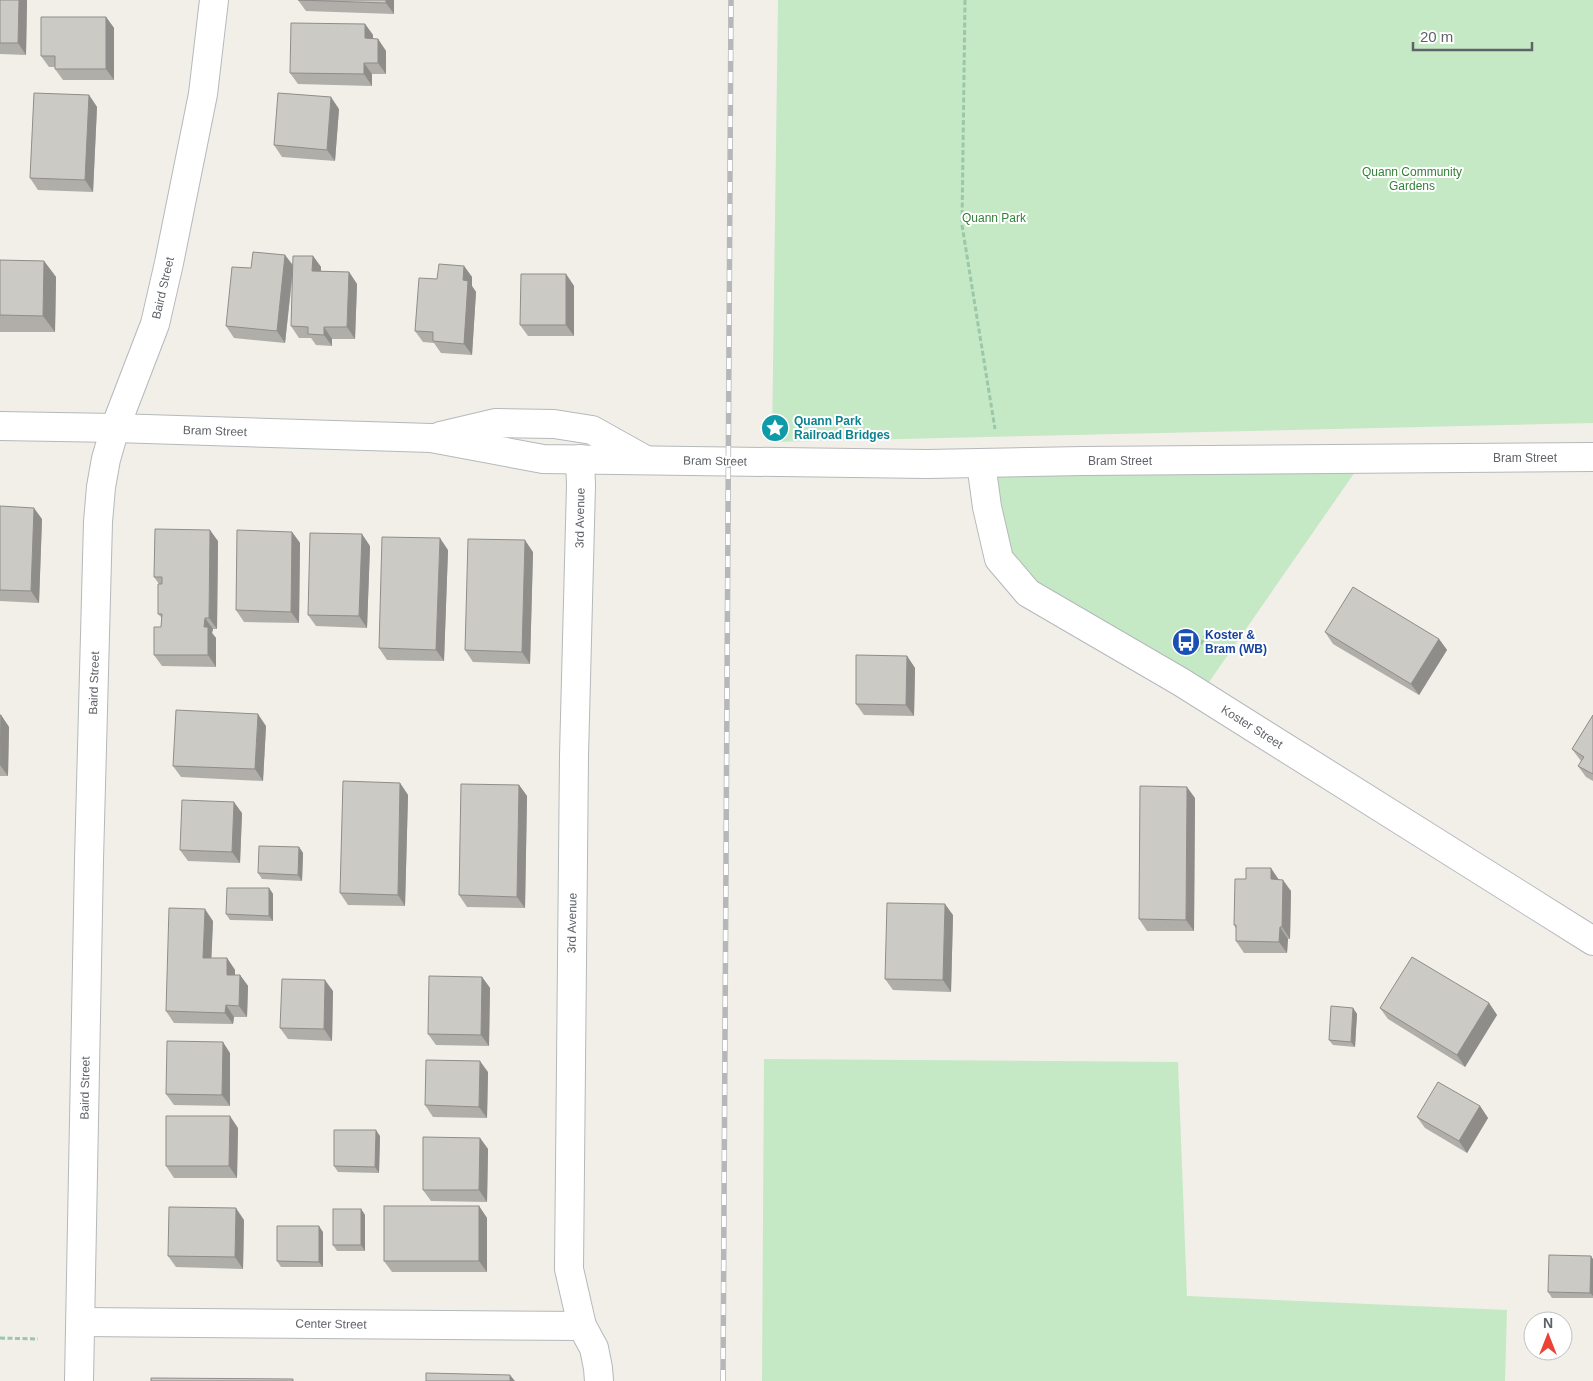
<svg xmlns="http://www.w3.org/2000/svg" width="1593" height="1381" font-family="Helvetica,sans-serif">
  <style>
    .green { fill: #c5e8c5 }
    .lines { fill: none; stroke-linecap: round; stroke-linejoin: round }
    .minor-casing { stroke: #b5b8bc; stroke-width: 30 }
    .path { stroke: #9cc7a9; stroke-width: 3; stroke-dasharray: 5 2.5; stroke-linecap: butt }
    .minor { stroke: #fff; stroke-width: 28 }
    .rail-casing { stroke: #b6b7b8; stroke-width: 5.5 }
    .rail { stroke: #fff; stroke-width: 4; stroke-dasharray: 11; stroke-linecap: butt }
    .wall { fill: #afaea9 }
    .shaded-wall { fill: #8f8d8a }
    .building { fill: #cccac5; stroke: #8f8d8a }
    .labels { text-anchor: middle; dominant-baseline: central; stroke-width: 4; stroke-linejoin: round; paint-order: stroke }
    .park-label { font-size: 12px; fill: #348238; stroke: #fff }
    .street-label { font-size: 12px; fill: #5f6368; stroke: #fff }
    .culture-label { font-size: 12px; font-weight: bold; fill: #0d838f; stroke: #fff; text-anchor: start }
    .transit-label { font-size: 12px; font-weight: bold; fill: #164399; stroke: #fff; text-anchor: start }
  </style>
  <rect width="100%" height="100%" fill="#f1efe8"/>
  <!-- green -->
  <g class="green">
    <polygon points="778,0 1593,0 1593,423 772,442"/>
    <polygon points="1364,459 1200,695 999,559 981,463"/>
    <polygon points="764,1059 1178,1062 1187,1296 1507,1310 1505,1381 762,1381"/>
  </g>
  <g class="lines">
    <defs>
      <g id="minor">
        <polyline points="0,426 115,428 431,438 543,459 927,464 1083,461 1593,457"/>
        <polyline points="440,436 495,423 554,424 592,430 644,459"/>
        <polyline points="580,459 581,485 574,756 569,1269 582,1326 594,1348 598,1368 599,1381"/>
        <polyline points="981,463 987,507 999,559 1028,593 1181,682 1593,941"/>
        <polyline points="81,1322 582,1326"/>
        <polyline points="79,1381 89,860 98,522 101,487 106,459 115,428 155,324 169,263 203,94 214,0"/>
      </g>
    </defs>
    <!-- minor casing -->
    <use href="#minor" class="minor-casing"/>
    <!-- path -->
    <g class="path">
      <polyline points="965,0 962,225 995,429"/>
      <polyline points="1197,651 1205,636"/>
      <polyline points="0,1338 38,1339"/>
    </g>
    <!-- minor -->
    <use href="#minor" class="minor"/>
    <defs>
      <polyline id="rail" points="723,1381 731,0"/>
    </defs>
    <!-- rail casing -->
    <use href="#rail" class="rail-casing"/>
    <!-- rail -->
    <use href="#rail" class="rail"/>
  </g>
  <!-- wall -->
  <g class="wall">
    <polygon points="0,0 27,1 26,55 0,54"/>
    <polygon points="298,0 394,0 394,14 306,11"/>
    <polygon points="106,17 114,28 114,80 63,80 55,69 55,67 49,67 41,56"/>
    <polygon points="365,24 373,35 373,39 378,39 386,51 386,74 372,74 372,86 298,84 290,73"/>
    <polygon points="89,95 97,107 93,192 38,190 30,178"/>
    <polygon points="339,109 335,161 282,157 274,145"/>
    <polygon points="285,255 293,265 313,256 321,267 321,271 349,272 357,284 355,339 332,339 332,346 316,345 311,338 299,338 291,326 293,273 285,343 234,338 226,326 251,268"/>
    <polygon points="0,260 44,261 56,277 55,332 0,332"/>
    <polygon points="464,266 472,277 472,286 476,292 472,355 441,353 434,343 423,342 415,331 437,279"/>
    <polygon points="566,274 574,286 574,336 528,336 520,325"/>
    <polygon points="0,506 42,519 39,603 0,601"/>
    <polygon points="292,532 300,543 299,623 244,622 236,610"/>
    <polygon points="218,541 217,629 213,629 212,633 216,638 216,667 162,666 154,655 161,627 162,618 158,614 159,584 154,577"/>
    <polygon points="370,546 367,628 316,626 308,615"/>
    <polygon points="448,550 444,661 387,660 379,648"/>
    <polygon points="533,552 530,664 473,662 465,650"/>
    <polygon points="1325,632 1439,639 1447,650 1419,695 1333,644"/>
    <polygon points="907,656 915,668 914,716 864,715 856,704"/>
    <polygon points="0,715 1,715 9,727 8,776 0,776"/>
    <polygon points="1593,715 1593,781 1586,777 1578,766 1581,761 1572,749"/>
    <polygon points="266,726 263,781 181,777 173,766"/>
    <polygon points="400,783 408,795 405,906 348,905 340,893"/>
    <polygon points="519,785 527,796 525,908 467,907 459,895"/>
    <polygon points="1195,798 1194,931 1147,931 1139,919"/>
    <polygon points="242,813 240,863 188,861 180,850"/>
    <polygon points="299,847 303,853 302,881 262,879 258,873"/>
    <polygon points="1246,879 1279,879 1291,891 1290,939 1288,939 1287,953 1244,953 1236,941 1236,929 1234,925"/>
    <polygon points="269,888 273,894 273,921 230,920 226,914"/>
    <polygon points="953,915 951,992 893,990 885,979"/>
    <polygon points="213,921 211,958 227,958 235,970 235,975 240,975 248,986 247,1017 234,1017 233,1024 174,1023 166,1011"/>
    <polygon points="482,977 490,988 489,1046 436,1045 428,1034"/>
    <polygon points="333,991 332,1041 288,1039 280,1028"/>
    <polygon points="1489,1003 1497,1015 1465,1067 1388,1019 1380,1008"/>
    <polygon points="1353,1008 1357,1014 1355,1047 1333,1045 1329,1040"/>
    <polygon points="230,1053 230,1106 174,1105 166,1094"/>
    <polygon points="488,1072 487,1118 433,1117 425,1105"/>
    <polygon points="1480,1106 1488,1118 1467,1153 1425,1128 1417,1117"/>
    <polygon points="238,1128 237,1178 174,1178 166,1166"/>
    <polygon points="380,1136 379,1173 338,1172 334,1166"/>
    <polygon points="480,1138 488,1149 487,1202 431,1201 423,1190"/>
    <polygon points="479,1206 487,1218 487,1272 392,1272 384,1261"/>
    <polygon points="361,1209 365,1215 365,1251 337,1251 333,1245"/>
    <polygon points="244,1220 243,1269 176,1267 168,1256"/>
    <polygon points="323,1232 323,1267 281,1267 277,1261"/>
    <polygon points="1593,1259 1593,1298 1552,1298 1548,1292"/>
  </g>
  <!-- shaded-wall -->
  <g class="shaded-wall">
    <polygon points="19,0 27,0 27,1 26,55 18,43"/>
    <polygon points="386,0 394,0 394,14 386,3"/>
    <polygon points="106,17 114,28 114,80 106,69"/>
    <polygon points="365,24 373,35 373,50 365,38"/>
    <polygon points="378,39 386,51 386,74 378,63"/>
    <polygon points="364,63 372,74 372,86 364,74"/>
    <polygon points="89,95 97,107 93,192 85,180"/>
    <polygon points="331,97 339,109 335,161 327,150"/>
    <polygon points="285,255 293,266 285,343 277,331"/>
    <polygon points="313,256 321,267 320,283 312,271"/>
    <polygon points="44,261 56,277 55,332 43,316"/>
    <polygon points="464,266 472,277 472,286 476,292 472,355 464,344 463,280"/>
    <polygon points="349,272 357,284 355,339 347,327"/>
    <polygon points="566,274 574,286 574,336 566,325"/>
    <polygon points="324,327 332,339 332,346 324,335"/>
    <polygon points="34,508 42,519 39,603 31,591"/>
    <polygon points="210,530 218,541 217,629 209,618"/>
    <polygon points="292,532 300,543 299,623 291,612"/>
    <polygon points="362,534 370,546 367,628 359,616"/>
    <polygon points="440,538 448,550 444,661 436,650"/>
    <polygon points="525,540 533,552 530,664 522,652"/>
    <polygon points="205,618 213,629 212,633 216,638 216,667 208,655 204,627"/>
    <polygon points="1439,639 1447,650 1419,695 1411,684"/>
    <polygon points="907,656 915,668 914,716 906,705"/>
    <polygon points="258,714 266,726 263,781 255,769"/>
    <polygon points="1,715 9,727 8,776 0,765"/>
    <polygon points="400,783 408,795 405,906 398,895"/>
    <polygon points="519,785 527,796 525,908 517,897"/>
    <polygon points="1187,787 1195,798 1194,931 1186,920"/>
    <polygon points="234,802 242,813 240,863 232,852"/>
    <polygon points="299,847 303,853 302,881 298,875"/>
    <polygon points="1271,868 1279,880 1271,879"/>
    <polygon points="1283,880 1291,891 1290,939 1282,927"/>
    <polygon points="269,888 273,894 273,921 269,916"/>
    <polygon points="945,904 953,915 951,992 943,980"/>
    <polygon points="205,909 213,921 211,969 203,958"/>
    <polygon points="1280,927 1288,939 1287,953 1279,942"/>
    <polygon points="227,958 235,970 235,986 227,975"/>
    <polygon points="240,975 248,986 247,1017 239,1006"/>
    <polygon points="482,977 490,988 489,1046 481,1035"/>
    <polygon points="325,980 333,991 332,1041 324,1029"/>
    <polygon points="1489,1003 1497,1015 1465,1067 1457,1055"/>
    <polygon points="226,1005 234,1017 233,1024 225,1013"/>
    <polygon points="1353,1008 1357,1014 1355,1047 1351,1042"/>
    <polygon points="223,1042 230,1053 230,1106 222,1095"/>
    <polygon points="480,1061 488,1072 487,1118 479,1107"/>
    <polygon points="1480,1106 1488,1118 1467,1153 1459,1141"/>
    <polygon points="230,1116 238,1128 237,1178 229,1166"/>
    <polygon points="376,1130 380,1136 379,1173 375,1167"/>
    <polygon points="480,1138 488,1149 487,1202 479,1190"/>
    <polygon points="479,1206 487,1218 487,1272 479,1261"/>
    <polygon points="236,1208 244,1220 243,1269 235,1257"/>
    <polygon points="361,1209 365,1215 365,1251 361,1245"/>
    <polygon points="319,1226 323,1232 323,1267 319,1262"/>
    <polygon points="1591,1256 1593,1259 1593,1296 1590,1293"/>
    <polygon points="510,1375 515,1381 510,1381"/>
  </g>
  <!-- building -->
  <g class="building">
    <polygon points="0,0 19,0 18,43 0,43"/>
    <polygon points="298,0 386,0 386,3"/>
    <polygon points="41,17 106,17 106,69 55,69 55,56 41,56"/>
    <polygon points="291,23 365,24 365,38 378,39 378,63 364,63 364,74 290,73"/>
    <polygon points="34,93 89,95 85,180 30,178"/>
    <polygon points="278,93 331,97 327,150 274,145"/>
    <polygon points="253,252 285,255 277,331 226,326 232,267 251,268"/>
    <polygon points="293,256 313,256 312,271 349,272 347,327 324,327 324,335 308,334 308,327 291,326"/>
    <polygon points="0,260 44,261 43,316 0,315"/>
    <polygon points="439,264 464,266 463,280 468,281 464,344 433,341 433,332 415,331 419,278 437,279"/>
    <polygon points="521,274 566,274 566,325 520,325"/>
    <polygon points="0,506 34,508 31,591 0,590"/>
    <polygon points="155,529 210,530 209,618 205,618 204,627 208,627 208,655 154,655 154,627 161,627 162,614 158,614 158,584 162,584 162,577 154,577"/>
    <polygon points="237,530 292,532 291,612 236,610"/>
    <polygon points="310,533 362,534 359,616 308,615"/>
    <polygon points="382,537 440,538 436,650 379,648"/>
    <polygon points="468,539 525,540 522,652 465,650"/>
    <polygon points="1353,587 1439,639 1411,684 1325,632"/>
    <polygon points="856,655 907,656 906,705 856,704"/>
    <polygon points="176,710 258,714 255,769 173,766"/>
    <polygon points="0,715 1,715 0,765"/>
    <polygon points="1593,715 1593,774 1578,766 1584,757 1572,749"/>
    <polygon points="343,781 400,783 398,895 340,893"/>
    <polygon points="461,784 519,785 517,897 459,895"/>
    <polygon points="1140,786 1187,787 1186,920 1139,919"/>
    <polygon points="182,800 234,802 232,852 180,850"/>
    <polygon points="259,846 299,847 298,875 258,873"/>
    <polygon points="1246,868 1271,868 1271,879 1283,880 1282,927 1280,927 1279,942 1236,941 1236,925 1234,925 1235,879 1246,879"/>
    <polygon points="227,888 269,888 269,916 226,914"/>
    <polygon points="887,903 945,904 943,980 885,979"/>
    <polygon points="169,908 205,909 203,958 227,958 227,975 240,975 239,1006 226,1005 225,1013 166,1011"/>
    <polygon points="1412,957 1489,1003 1457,1055 1380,1008"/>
    <polygon points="429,976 482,977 481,1035 428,1034"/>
    <polygon points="282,979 325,980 324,1029 280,1028"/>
    <polygon points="1331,1006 1353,1008 1351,1042 1329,1040"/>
    <polygon points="167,1041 223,1042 222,1095 166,1094"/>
    <polygon points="426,1060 480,1061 479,1107 425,1105"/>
    <polygon points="1438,1082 1480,1106 1459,1141 1417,1117"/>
    <polygon points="166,1116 230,1116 229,1166 166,1166"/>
    <polygon points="334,1130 376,1130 375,1167 334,1166"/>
    <polygon points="423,1137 480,1138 479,1190 423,1190"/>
    <rect x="384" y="1206" width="95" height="55"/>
    <polygon points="169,1207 236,1208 235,1257 168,1256"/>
    <rect x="333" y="1209" width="28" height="36"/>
    <polygon points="277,1226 319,1226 319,1262 277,1261"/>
    <polygon points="1549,1255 1591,1256 1590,1293 1548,1292"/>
    <polygon points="426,1373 510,1375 510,1381 426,1381"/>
    <polygon points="151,1378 293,1379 293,1381 151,1381"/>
  </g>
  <!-- icons -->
  <defs>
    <symbol id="sight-disc" viewBox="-11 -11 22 22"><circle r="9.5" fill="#0f9aa8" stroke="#fff"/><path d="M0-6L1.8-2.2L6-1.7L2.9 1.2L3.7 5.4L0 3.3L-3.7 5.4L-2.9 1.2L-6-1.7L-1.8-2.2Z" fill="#fff"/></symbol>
    <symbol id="bus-disc" viewBox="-11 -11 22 22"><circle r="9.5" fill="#1a4fb4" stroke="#fff"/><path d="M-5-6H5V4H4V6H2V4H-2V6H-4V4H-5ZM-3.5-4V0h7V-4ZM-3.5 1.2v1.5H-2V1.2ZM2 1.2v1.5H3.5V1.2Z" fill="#fff"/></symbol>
  </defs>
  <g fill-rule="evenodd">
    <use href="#sight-disc" x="759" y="412" width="32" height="32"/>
    <use href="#bus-disc" x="1170" y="626" width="32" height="32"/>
  </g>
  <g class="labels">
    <!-- park labels -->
    <g class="park-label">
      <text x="1412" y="172">Quann Community<tspan x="1412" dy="14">Gardens</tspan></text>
      <text x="994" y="218">Quann Park</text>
    </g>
    <!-- street labels -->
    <g class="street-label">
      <text transform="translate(163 288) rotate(-77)">Baird Street</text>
      <text transform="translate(215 431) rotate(2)">Bram Street</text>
      <text x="1525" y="458">Bram Street</text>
      <text transform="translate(715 461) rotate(1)">Bram Street</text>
      <text x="1120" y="461">Bram Street</text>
      <text transform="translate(580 518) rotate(-89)">3rd Avenue</text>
      <text transform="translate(94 683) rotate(-88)">Baird Street</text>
      <text transform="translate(1252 727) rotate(32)">Koster Street</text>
      <text transform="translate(572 923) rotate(-89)">3rd Avenue</text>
      <text transform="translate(85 1088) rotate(-89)">Baird Street</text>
      <text transform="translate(331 1324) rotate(1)">Center Street</text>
    </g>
    <!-- culture labels -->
    <g class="culture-label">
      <text x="794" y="421">Quann Park<tspan x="794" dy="14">Railroad Bridges</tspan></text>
    </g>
    <!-- transit labels -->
    <g class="transit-label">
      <text x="1205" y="635">Koster &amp;<tspan x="1205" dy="14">Bram (WB)</tspan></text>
    </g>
  </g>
  <!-- north arrow -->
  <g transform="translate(1548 1336)"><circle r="24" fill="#ffffff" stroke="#bfc1c3"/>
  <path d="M0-4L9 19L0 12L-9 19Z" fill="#ea4335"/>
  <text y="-8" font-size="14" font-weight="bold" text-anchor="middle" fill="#5f6368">N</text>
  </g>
  <!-- scale -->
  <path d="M1413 42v8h119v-8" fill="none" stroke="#5f6368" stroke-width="2.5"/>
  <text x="1420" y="42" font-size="15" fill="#5f6368" stroke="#ffffff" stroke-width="4" paint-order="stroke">20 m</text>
</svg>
